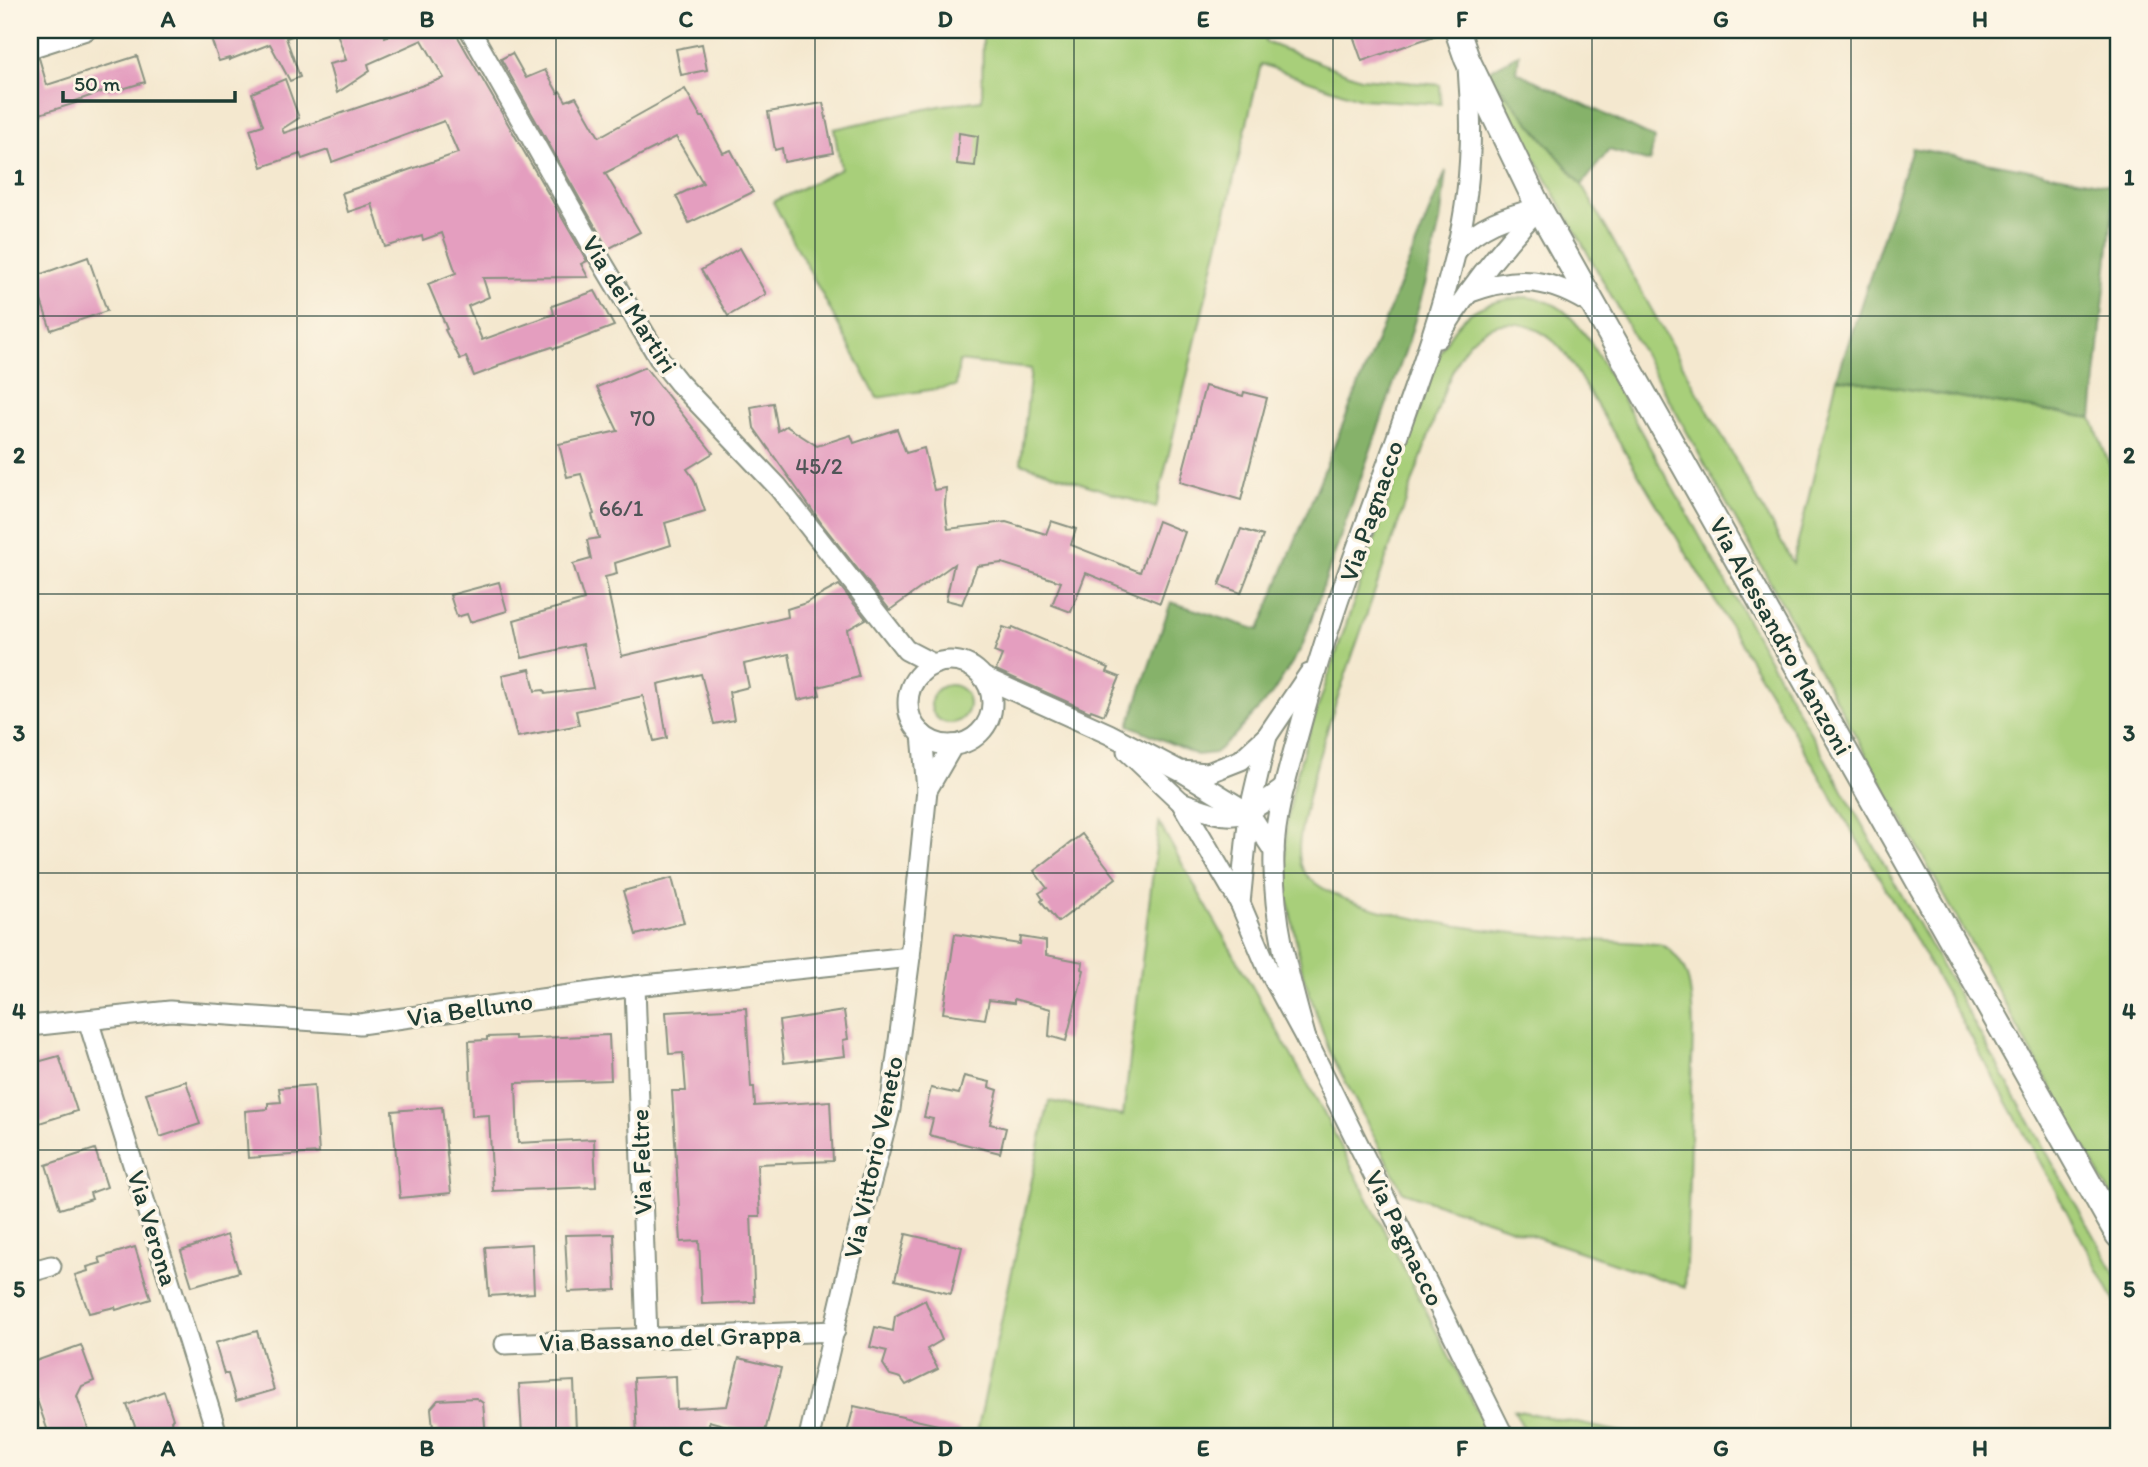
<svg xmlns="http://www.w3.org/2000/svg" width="2148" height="1467" font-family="Itim,sans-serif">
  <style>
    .green { fill: #a8cf7a; stroke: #648657; stroke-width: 2 }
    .forest { fill: #86b26a; stroke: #52784f; stroke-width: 2 }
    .building { fill: #e49ebf }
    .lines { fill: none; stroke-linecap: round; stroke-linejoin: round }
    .minor-casing { stroke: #8a9282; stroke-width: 23 }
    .tertiary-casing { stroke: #8a9282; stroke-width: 28 }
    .minor { stroke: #fff; stroke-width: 19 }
    .tertiary { stroke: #fff; stroke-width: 24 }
    .grid { fill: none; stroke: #1f3d34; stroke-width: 2; stroke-opacity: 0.55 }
    .labels { text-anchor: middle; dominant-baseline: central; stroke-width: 7; stroke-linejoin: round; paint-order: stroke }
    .number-label { font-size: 23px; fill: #505557 }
    .street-label { font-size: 26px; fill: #1f3d34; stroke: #fcf5e5 }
    .neatline { fill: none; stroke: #1f3d34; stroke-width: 2.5 }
    .grid-label { font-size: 23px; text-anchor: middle; font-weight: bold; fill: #1f3d34 }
  </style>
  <rect width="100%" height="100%" fill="#fcf5e5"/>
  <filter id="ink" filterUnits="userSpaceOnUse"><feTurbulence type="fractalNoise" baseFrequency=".0143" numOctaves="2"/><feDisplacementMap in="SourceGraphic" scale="14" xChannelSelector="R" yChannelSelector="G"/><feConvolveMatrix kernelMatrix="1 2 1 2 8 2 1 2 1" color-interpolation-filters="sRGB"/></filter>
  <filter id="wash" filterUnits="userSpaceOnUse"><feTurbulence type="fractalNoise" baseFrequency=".00686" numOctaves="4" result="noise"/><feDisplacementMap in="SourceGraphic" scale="28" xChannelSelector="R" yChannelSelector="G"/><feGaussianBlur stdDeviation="1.57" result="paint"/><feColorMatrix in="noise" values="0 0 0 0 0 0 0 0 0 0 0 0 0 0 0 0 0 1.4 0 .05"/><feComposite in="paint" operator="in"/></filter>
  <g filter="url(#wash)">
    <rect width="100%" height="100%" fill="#f4e8cf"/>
    <!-- green -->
    <g class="green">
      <polygon points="983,30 1266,30 1265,42 1360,78 1440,85 1441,104 1361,99 1261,64 1156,508 1021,463 1031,369 959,361 956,386 877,398 773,202 841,169 834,129 944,105 982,100"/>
      <polygon points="1487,72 1582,185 1793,563 1837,378 2092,418 2118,488 2118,1208"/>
      <path d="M1526,297C1560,301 1570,314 1590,341L2106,1258L2118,1281V1308C1953,991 1766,685 1581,379C1576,370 1570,360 1564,352C1534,315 1486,312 1461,354C1455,363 1452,374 1447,383C1418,467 1389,550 1360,634C1338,697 1314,761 1302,826C1299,840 1296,861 1305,873C1347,928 1587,940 1659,944C1676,949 1688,972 1690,990C1695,1022 1692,1055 1691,1087C1690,1154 1688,1220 1685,1287L1403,1192L1329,1050L1303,975L1287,896L1285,860L1286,828L1293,788L1304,748L1436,361C1457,316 1475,301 1526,297Z"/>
      <circle cx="950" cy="704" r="19"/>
      <polygon points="1159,823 1319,1104 1491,1437 976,1437 1049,1101 1123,1116"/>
      <polygon points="1514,1410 1625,1433 1636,1434 1636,1437 1528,1437"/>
    </g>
    <!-- forest -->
    <g class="forest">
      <polygon points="1519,54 1517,72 1654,138 1650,162 1609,150 1582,185 1487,72"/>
      <polygon points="1912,148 2115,186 2092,418 1837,378"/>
      <polygon points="1446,171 1440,222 1427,278 1409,340 1302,647 1272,694 1233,737 1215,753 1197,755 1129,725 1171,602 1259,630"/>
    </g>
    <g id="blocks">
      <!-- building -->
      <g class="building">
        <polygon points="220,30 304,30 304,32 286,38 300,77 290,81 270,44 229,60 229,58 219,61 209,33"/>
        <polygon points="336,30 384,30 385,37 405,30 454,30 587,261 581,264 588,277 483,278 489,297 468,306 482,340 554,314 552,306 595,291 614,326 554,349 552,347 498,365 498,367 474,376 466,357 460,359 445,330 447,329 428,284 456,273 442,233 423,240 422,236 385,247 372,204 348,212 342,193 458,153 444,121 332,162 328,150 302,159 300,154 262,167 250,129 263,125 252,93 285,79 299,118 282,129 284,133 444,78 422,40 368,64 370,71 337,93 329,64 346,60"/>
        <polygon points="1351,30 1442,30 1443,33 1362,61"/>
        <polygon points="702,44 707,70 681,75 676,49"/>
        <polygon points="512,53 526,78 545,70 558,93 560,91 566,101 576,97 599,137 685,89 701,117 704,117 723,153 731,150 753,192 689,223 676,196 703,183 676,137 605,173 640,232 608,249 501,59"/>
        <polygon points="137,56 145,82 109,93 108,90 75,101 76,103 30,117 30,60 39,58 47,85"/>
        <polygon points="823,103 833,153 784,162 782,148 775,150 768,112"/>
        <polygon points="959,133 978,136 975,166 957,164"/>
        <polygon points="740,248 766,294 728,316 701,270"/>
        <polygon points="88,257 107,311 51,330 33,277"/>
        <polygon points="645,367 713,453 687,469 694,479 705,511 665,523 671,545 615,563 617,574 605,577 622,656 788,617 787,609 806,603 839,585 866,619 847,630 859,677 818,687 820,695 798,700 789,654 744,664 749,687 729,692 734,720 714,724 701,674 658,684 667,738 654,741 643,696 576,711 579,725 517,737 502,675 530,669 535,691 544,690 545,694 593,688 583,644 522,658 514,620 584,600 573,564 591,559 587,540 599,538 592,515 594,514 581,474 567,477 559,444 618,431 597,387"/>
        <polygon points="1205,386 1243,396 1244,392 1267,398 1241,500 1180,482"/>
        <polygon points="773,403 778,431 786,426 817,446 851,435 854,443 897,429 906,453 924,448 934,490 946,488 945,505 948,529 1006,522 1046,534 1051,521 1076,529 1071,545 1140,572 1158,521 1185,532 1160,603 1086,573 1071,612 1052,605 1061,582 1002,563 977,566 962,604 946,600 954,564 890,610 822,524 754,428 751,407"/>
        <polygon points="1241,529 1263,536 1241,593 1219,585"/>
        <polygon points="499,582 507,611 470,622 467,614 457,617 450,595"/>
        <polygon points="1003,627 1012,630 1013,627 1109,668 1107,672 1120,677 1104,715 1091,710 1090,712 996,670 1002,655 994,652"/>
        <polygon points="1082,834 1116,878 1058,922 1041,901 1043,899 1039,893 1047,888 1034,871"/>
        <polygon points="672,878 684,923 636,935 623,891"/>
        <polygon points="955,934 1020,944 1021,937 1046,941 1046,955 1083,962 1082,969 1084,970 1066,1041 1049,1036 1051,1009 1014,999 1014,1003 989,1000 985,1019 943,1013"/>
        <polygon points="746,1008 751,1087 754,1087 755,1106 830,1101 833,1161 757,1164 760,1216 751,1216 755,1302 702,1304 699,1241 681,1242 672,1091 686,1091 683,1053 669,1054 666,1012"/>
        <polygon points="844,1011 848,1039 843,1040 845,1056 784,1063 779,1021"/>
        <polygon points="609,1035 611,1080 516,1083 518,1143 594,1139 596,1187 493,1191 489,1115 472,1116 469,1041 487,1040 487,1037 515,1036 515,1039"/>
        <polygon points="59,1056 77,1111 30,1126 30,1064"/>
        <polygon points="964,1076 990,1082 989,1087 998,1090 990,1124 1006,1128 1000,1153 929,1135 933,1119 924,1117 931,1088 959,1094"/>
        <polygon points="186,1081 200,1124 160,1137 146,1093"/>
        <polygon points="314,1085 319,1153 248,1158 245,1111 268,1109 268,1103 281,1102 279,1088"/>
        <polygon points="442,1107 451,1193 400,1198 392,1111"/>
        <polygon points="95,1149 107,1187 90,1193 92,1199 60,1209 46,1165"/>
        <polygon points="614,1234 616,1290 568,1292 565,1235"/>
        <polygon points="906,1234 962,1247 951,1294 895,1280"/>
        <polygon points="227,1235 239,1272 192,1286 181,1251"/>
        <polygon points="532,1244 534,1293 489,1296 485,1247"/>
        <polygon points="135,1247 151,1299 116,1310 115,1307 89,1313 75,1275 88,1271 87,1267 101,1263 99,1258"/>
        <polygon points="925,1300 942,1340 927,1349 938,1369 906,1385 901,1378 890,1375 883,1364 887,1351 870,1347 875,1327 893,1331 895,1316"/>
        <polygon points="257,1331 274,1390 236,1401 228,1374 224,1374 215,1343"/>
        <polygon points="81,1345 94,1381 82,1386 77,1396 91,1437 50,1437 30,1380 30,1363"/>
        <polygon points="739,1358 781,1368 764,1436 709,1421 710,1437 637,1437 634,1378 676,1376 677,1409 727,1406"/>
        <polygon points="574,1381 576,1431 522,1434 519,1384"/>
        <polygon points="164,1391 173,1419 171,1420 175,1437 139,1437 127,1405"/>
        <polygon points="476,1398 483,1403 486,1437 439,1437 438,1428 433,1428 431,1408 438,1400"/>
        <polygon points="854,1406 960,1430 959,1437 846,1437"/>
      </g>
    </g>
  </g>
  <g filter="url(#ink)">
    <use href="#blocks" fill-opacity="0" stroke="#8a9282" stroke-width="2"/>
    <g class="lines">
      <defs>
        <g id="minor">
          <polyline points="470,30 600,259 659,358 679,383 778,487 906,650 933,664"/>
          <polyline points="30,48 86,30"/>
          <path d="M1457,250C1478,225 1507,216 1538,208"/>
          <path d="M1468,293C1517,274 1551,278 1595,307"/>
          <path d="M1438,338C1467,291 1501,248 1539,208"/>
          <circle cx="950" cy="703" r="42"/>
          <polyline points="983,677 1109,734 1180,771 1208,773 1241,760 1267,736 1309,674"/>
          <polyline points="1267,736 1249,813 1240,903 1268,969 1306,1039 1504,1437"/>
          <polyline points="1127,751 1181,802 1240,903"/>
          <polyline points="1184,773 1249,813 1274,851"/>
          <polyline points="927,790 953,745"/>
          <path d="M1181,802C1235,822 1238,821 1284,788"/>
          <polyline points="635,986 647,1339"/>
          <polyline points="88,1020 218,1437"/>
          <polyline points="30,1026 170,1011 360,1024 635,986 910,957"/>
          <path d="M1306,1039C1289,978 1272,917 1274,853C1275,808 1293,756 1304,713C1330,615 1368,519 1402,423C1422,366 1442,309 1456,251C1471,193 1473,127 1468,67"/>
          <polyline points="30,1272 51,1266"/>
          <polyline points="505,1344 835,1331"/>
          <polyline points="809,1437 850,1262 890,1109 910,957 927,790 922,734"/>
        </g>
        <polyline id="tertiary" points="1457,30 1467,59 1539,208 2118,1235"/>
      </defs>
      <!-- minor casing -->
      <use href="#minor" class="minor-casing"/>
      <!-- tertiary casing -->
      <use href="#tertiary" class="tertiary-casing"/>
      <!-- minor -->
      <use href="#minor" class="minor"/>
      <!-- tertiary -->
      <use href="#tertiary" class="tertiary"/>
    </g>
  </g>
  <!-- grid -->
  <path class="grid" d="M297,30V1437M556,30V1437M815,30V1437M1074,30V1437M1333,30V1437M1592,30V1437M1851,30V1437M30,316H2118M30,594H2118M30,873H2118M30,1150H2118"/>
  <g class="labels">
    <!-- number labels -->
    <g class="number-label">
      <text x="643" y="418">70</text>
      <text x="819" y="466">45/2</text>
      <text x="621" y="508">66/1</text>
    </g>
    <!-- street labels -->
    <g class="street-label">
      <text transform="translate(630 304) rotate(58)">Via dei Martiri</text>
      <text transform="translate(1371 511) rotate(-71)">Via Pagnacco</text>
      <text transform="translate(1781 636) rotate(61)">Via Alessandro Manzoni</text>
      <text transform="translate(470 1009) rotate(-8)">Via Belluno</text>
      <text transform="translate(873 1157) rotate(-78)">Via Vittorio Veneto</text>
      <text transform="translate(641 1162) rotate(-92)">Via Feltre</text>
      <text transform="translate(153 1228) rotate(73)">Via Verona</text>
      <text transform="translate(1405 1238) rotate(64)">Via Pagnacco</text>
      <text transform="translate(670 1338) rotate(-2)">Via Bassano del Grappa</text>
    </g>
  </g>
  <!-- margin -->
  <rect width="2148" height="1467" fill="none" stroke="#fcf5e5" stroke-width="77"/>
  <!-- scale -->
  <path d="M63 91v10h172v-10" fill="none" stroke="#1f3d34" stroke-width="3.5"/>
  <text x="74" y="91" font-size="21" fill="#1f3d34" stroke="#fcf5e5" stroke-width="5" paint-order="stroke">50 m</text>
  <rect x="38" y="38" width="2072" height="1390" class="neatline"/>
  <g class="grid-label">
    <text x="168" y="27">A</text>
    <text x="427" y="27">B</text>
    <text x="686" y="27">C</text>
    <text x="945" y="27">D</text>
    <text x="1203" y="27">E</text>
    <text x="1462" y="27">F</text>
    <text x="1721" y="27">G</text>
    <text x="1980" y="27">H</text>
    <text x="19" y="185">1</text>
    <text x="2129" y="185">1</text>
    <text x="19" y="463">2</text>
    <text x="2129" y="463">2</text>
    <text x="19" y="741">3</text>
    <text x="2129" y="741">3</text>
    <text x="19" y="1019">4</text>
    <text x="2129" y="1019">4</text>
    <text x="19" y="1297">5</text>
    <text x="2129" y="1297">5</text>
    <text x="168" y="1456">A</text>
    <text x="427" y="1456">B</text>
    <text x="686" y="1456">C</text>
    <text x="945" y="1456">D</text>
    <text x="1203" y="1456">E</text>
    <text x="1462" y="1456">F</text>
    <text x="1721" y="1456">G</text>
    <text x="1980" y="1456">H</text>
  </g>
</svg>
